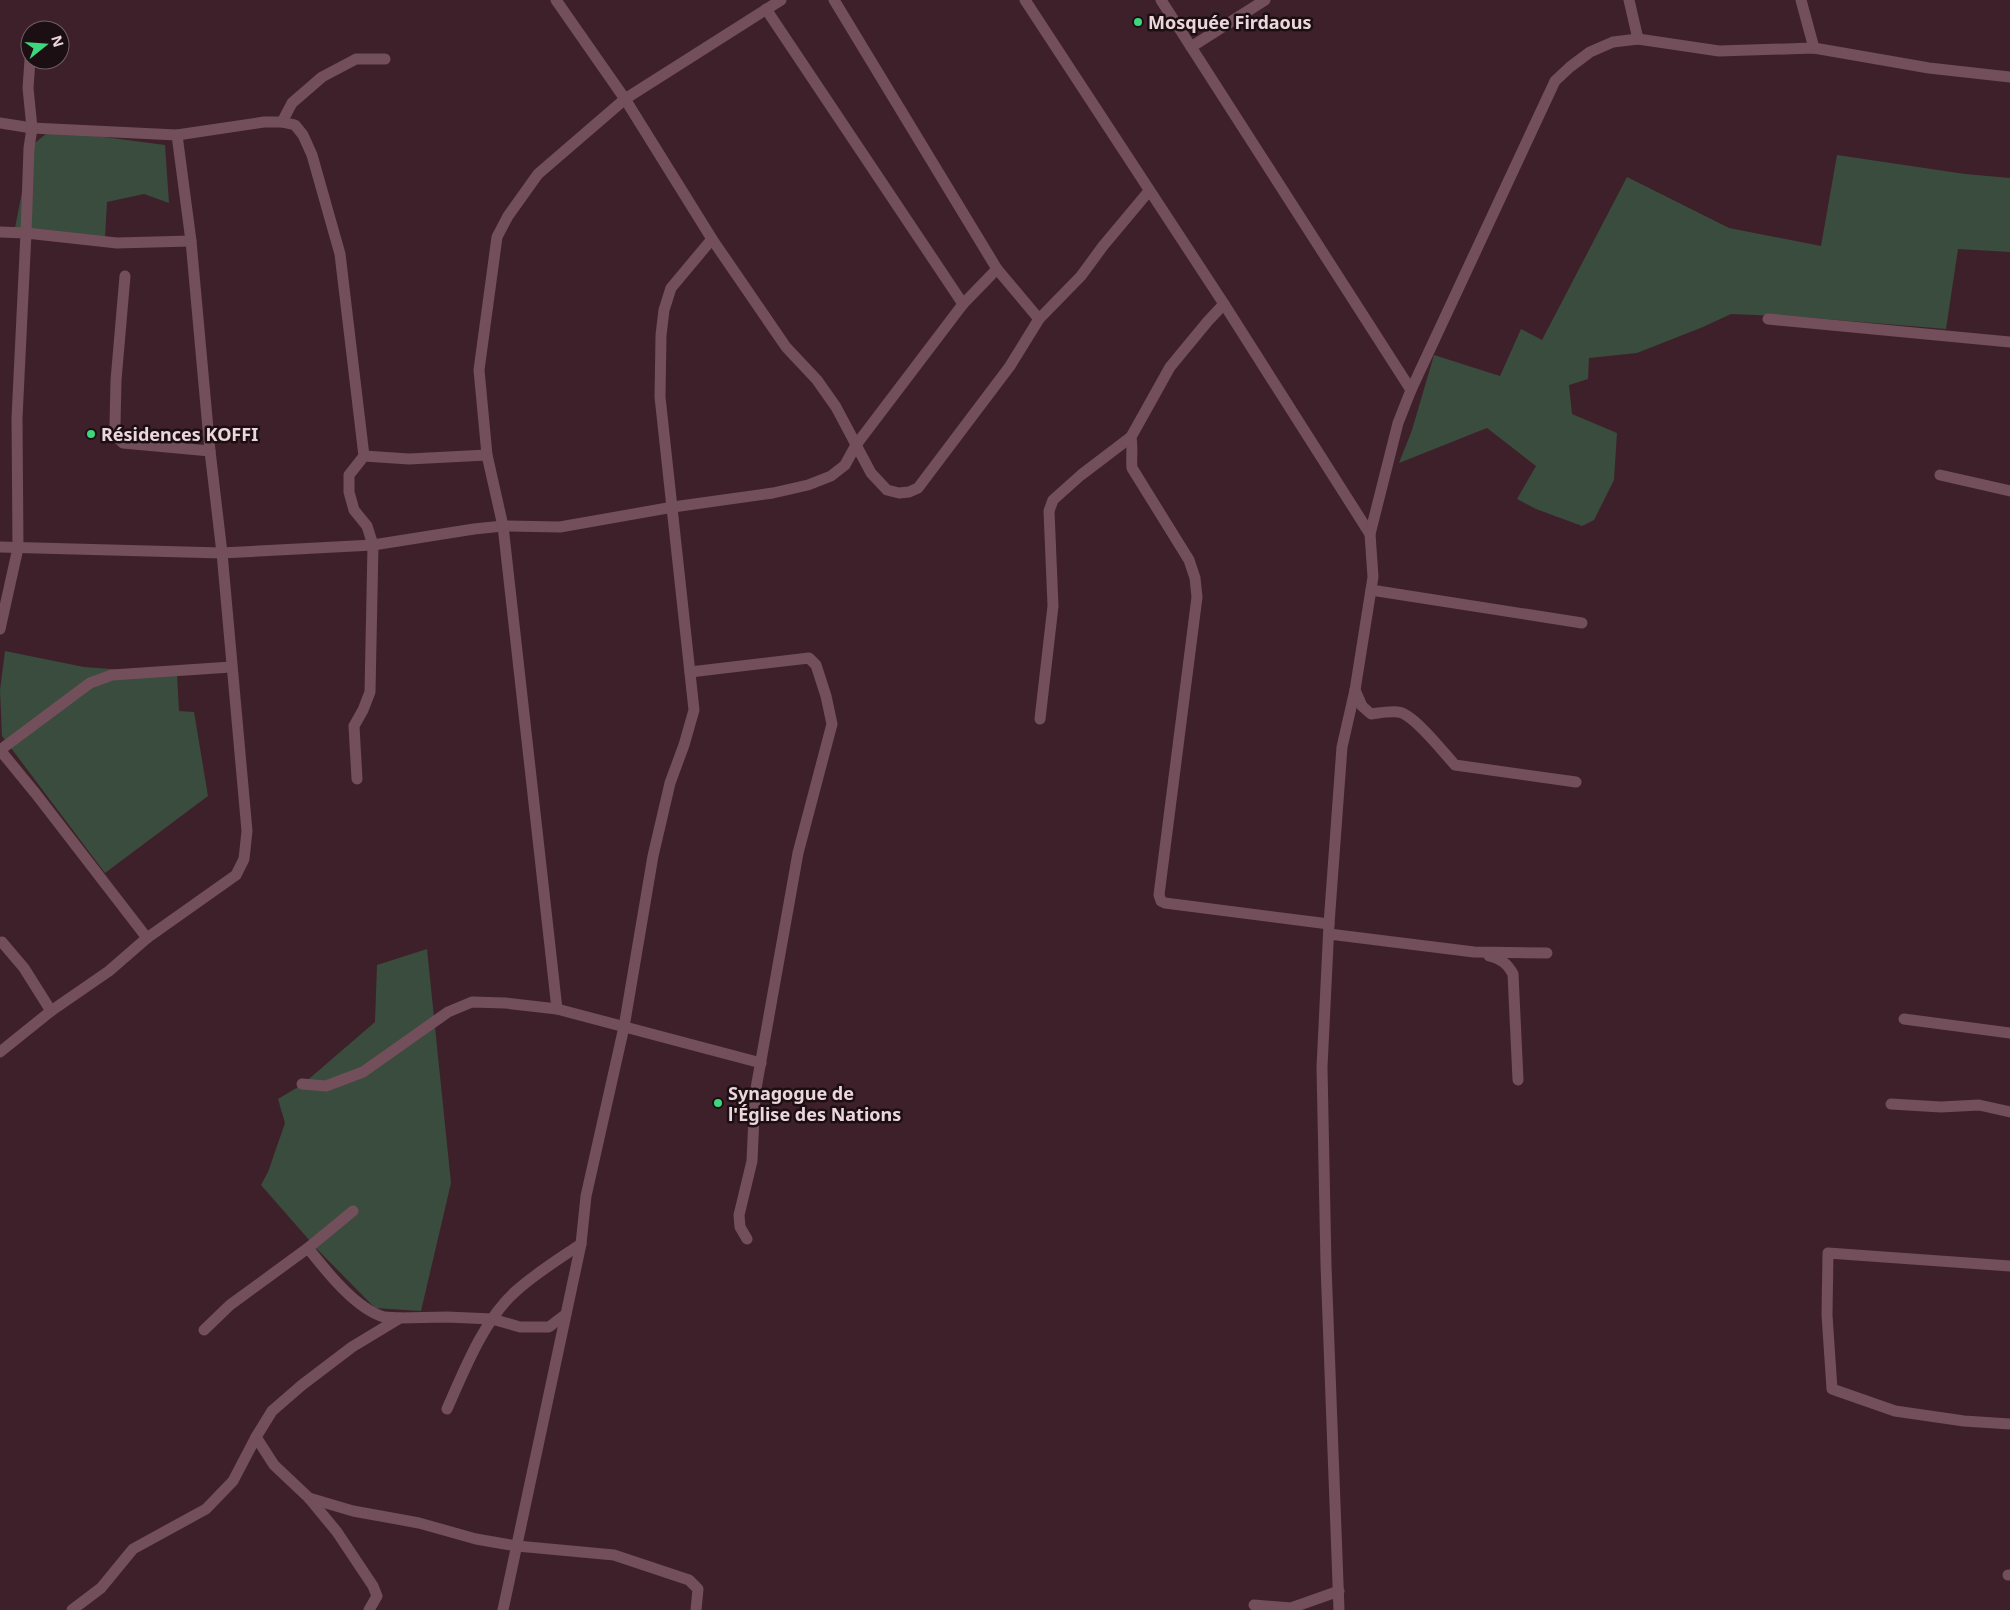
<svg xmlns="http://www.w3.org/2000/svg" width="2010" height="1610" font-family="'Noto Sans',sans-serif">
  <style>
    .green { fill: #394c3e }
    .lines { fill: none; stroke-linecap: round; stroke-linejoin: round }
    .minor { stroke: #724f5a; stroke-width: 11 }
    .poi-dot { fill: #3dd77e; stroke: #1c0f13; stroke-width: 2 }
    .labels { text-anchor: middle; dominant-baseline: central; stroke-width: 5; stroke-linejoin: round; paint-order: stroke }
    .poi-label { font-size: 18px; font-weight: bold; fill: #ebd6dc; stroke: #1c0f13; text-anchor: start }
  </style>
  <rect width="100%" height="100%" fill="#3e202a"/>
  <!-- green -->
  <g class="green">
    <polygon points="51,130 165,145 169,203 144,194 107,202 105,239 14,233 31,146"/>
    <polygon points="1837,155 1965,174 2010,178 2010,252 1958,249 1946,329 1801,317 1731,314 1703,327 1637,353 1589,358 1588,379 1569,385 1572,414 1617,433 1614,480 1594,520 1582,526 1536,509 1517,499 1536,466 1487,428 1399,463 1412,430 1434,355 1500,376 1521,329 1542,340 1627,177 1729,228 1821,246"/>
    <polygon points="5,651 84,667 177,674 179,711 194,712 208,796 105,873 2,736 0,690"/>
    <polygon points="427,949 451,1183 421,1311 375,1308 317,1249 261,1185 268,1172 285,1123 278,1099 303,1084 375,1022 377,965"/>
  </g>
  <g class="lines">
    <!-- minor -->
    <g class="minor">
      <polyline points="556,0 625,99 712,239 786,347 817,380 836,407 871,473 887,490 899,493 909,492 918,488 1010,366 1039,319 1081,276 1103,246 1149,191"/>
      <polyline points="834,0 997,269 1039,319"/>
      <polyline points="1025,0 1224,304 1370,534"/>
      <polyline points="1161,0 1411,390"/>
      <polyline points="1629,0 1638,39"/>
      <polyline points="1801,0 1814,48"/>
      <polyline points="766,9 963,304"/>
      <polyline points="1191,47 1265,0"/>
      <polyline points="282,122 292,103 322,77 356,59 385,59"/>
      <polyline points="0,123 32,128 177,135 264,122 282,122 295,125 303,135 312,155 340,254 364,456 349,475 349,492 354,510 367,526 373,545 370,692 363,710 354,726 357,779"/>
      <polyline points="0,232 26,233 29,148 32,128 28,88 30,60"/>
      <polyline points="125,276 116,380 115,425 117,437 123,443 210,451"/>
      <path d="M1224,304L1208,321L1170,367L1131,437C1133,448 1131,457 1132,468L1189,560L1195,578L1197,597L1159,895L1161,901L1165,903L1329,924"/>
      <polyline points="1768,319 2010,342"/>
      <polyline points="364,456 409,459 487,455"/>
      <polyline points="1940,475 2010,491"/>
      <polyline points="0,547 222,553 373,545 474,529 503,526 560,527 673,507 773,493 808,485 831,476 845,465 856,445 963,304 997,269"/>
      <polyline points="1371,590 1582,623"/>
      <polyline points="0,629 18,548 17,418 26,233 117,243 191,241"/>
      <polyline points="690,672 809,658 816,665 826,696 832,724 798,853 755,1094 752,1161 739,1215 740,1227 747,1239"/>
      <path d="M1355,690L1362,706L1371,714C1379,713 1389,711 1398,712C1413,713 1444,753 1455,765L1576,782"/>
      <polyline points="1040,719 1053,606 1049,511 1053,500 1081,475 1131,437"/>
      <polyline points="1329,934 1474,952 1547,953"/>
      <polyline points="147,938 236,875 244,859 247,831 222,553 210,451 191,241 177,135"/>
      <polyline points="2,942 24,968 51,1011"/>
      <path d="M1489,956C1501,959 1507,963 1513,974L1518,1080"/>
      <polyline points="557,1009 503,526 487,455 479,370 497,237 508,216 538,174 625,99 781,0"/>
      <polyline points="1904,1019 2010,1033"/>
      <polyline points="0,1052 51,1011 109,971 147,938 36,794 0,750 90,683 112,675 231,667"/>
      <polyline points="302,1084 326,1086 363,1072 448,1012 472,1002 505,1003 557,1009 761,1063"/>
      <polyline points="1891,1104 1941,1107 1979,1105 2010,1112"/>
      <path d="M308,1248C326,1271 356,1309 384,1317C389,1318 395,1317 400,1318"/>
      <polyline points="2010,1266 1828,1253 1827,1315 1832,1389 1895,1411 1964,1421 2010,1424"/>
      <polyline points="204,1330 230,1305 308,1248 353,1211"/>
      <path d="M447,1409C464,1371 484,1319 516,1291C536,1273 559,1259 581,1244"/>
      <polyline points="309,1498 353,1511 419,1523 476,1539 517,1546 614,1555 689,1580 698,1589 696,1610"/>
      <polyline points="2008,1575 2010,1575"/>
      <polyline points="1254,1605 1291,1608 1339,1591"/>
      <polyline points="72,1610 101,1588 133,1549 206,1509 233,1481 256,1437"/>
      <polyline points="369,1610 377,1596 373,1586 337,1532 309,1498 274,1465 256,1437 272,1411 302,1385 352,1347 400,1318 447,1317 492,1319 520,1327 549,1327 566,1314"/>
      <polyline points="503,1610 581,1244 586,1196 624,1027 653,856 670,783 684,745 694,710 660,397 661,335 664,310 671,288 712,239"/>
      <polyline points="1339,1610 1326,1265 1322,1067 1329,924 1342,747 1355,690 1373,577 1370,534 1398,423 1411,390 1555,81 1570,67 1590,52 1613,42 1638,39 1719,51 1814,48 1929,68 2010,77"/>
    </g>
  </g>
  <!-- markers -->
  <g class="poi-dot">
    <circle cx="1138" cy="22" r="5"/>
    <circle cx="91" cy="434" r="5"/>
    <circle cx="718" cy="1103" r="5"/>
  </g>
  <g class="labels">
    <!-- poi labels -->
    <g class="poi-label">
      <text x="1148" y="22">Mosquée Firdaous</text>
      <text x="101" y="434">Résidences KOFFI</text>
      <text x="728" y="1093">Synagogue de<tspan x="728" dy="21">l'Église des Nations</tspan></text>
    </g>
  </g>
  <!-- north arrow -->
  <g transform="translate(45 45) rotate(73)"><circle r="24" fill="#1c0f13" stroke="#6f5f63"/>
  <path d="M0-4L9 19L0 12L-9 19Z" fill="#3dd77e"/>
  <text y="-8" font-size="14" font-weight="bold" text-anchor="middle" fill="#ebd6dc">N</text>
  </g>
</svg>
